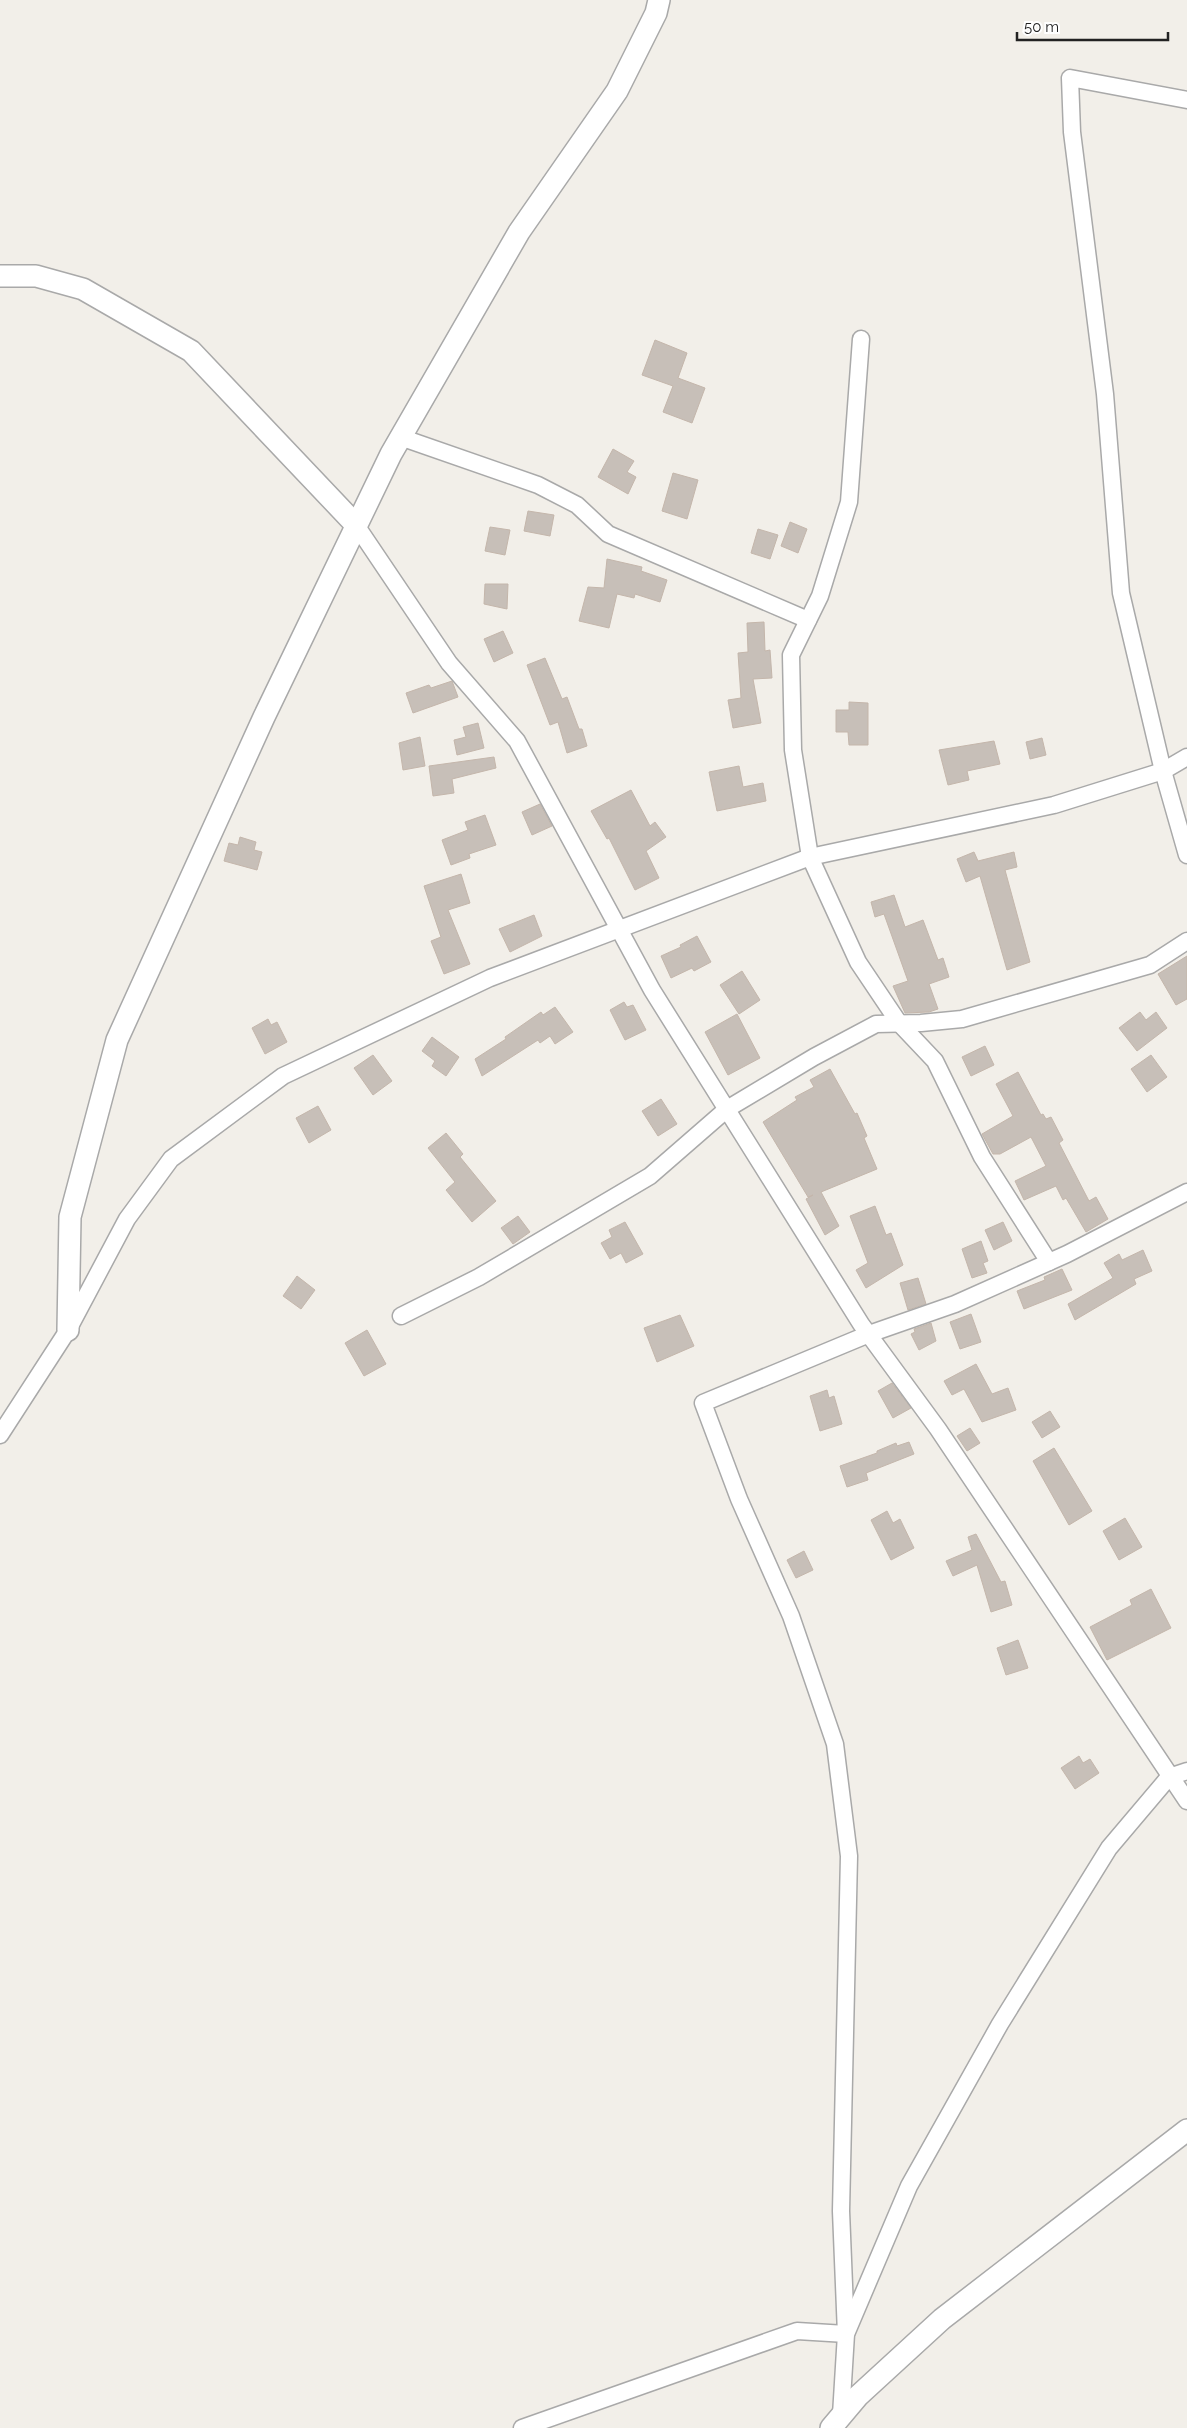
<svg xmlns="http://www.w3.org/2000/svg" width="1187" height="2428" font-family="Raleway,sans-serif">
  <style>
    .building { fill: #c7bfb8; stroke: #c4b6ab }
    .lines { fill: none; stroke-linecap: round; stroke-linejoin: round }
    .minor-casing { stroke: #a9a9a9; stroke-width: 19 }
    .tertiary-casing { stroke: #a9a9a9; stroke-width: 24 }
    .minor { stroke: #fff; stroke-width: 16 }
    .tertiary { stroke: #fff; stroke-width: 21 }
  </style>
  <rect width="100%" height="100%" fill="#f2efe9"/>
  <!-- building -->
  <g class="building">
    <polygon points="655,340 687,353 678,378 705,388 692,423 663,412 673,386 642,375"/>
    <polygon points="613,449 634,461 627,472 636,477 628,494 598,477"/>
    <polygon points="673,473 698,480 687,519 662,511"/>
    <polygon points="528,511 554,515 550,536 524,531"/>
    <polygon points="790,522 807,529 798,553 781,546"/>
    <polygon points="490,527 510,530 505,555 485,551"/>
    <polygon points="758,529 778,535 770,559 751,553"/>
    <polygon points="607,559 642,567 641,571 667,580 660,602 635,594 634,598 617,594 609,628 579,621 588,587 604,588"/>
    <polygon points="485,584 508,584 507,609 484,604"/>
    <polygon points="764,622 765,651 770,650 772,678 753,679 761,723 733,728 728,700 741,698 738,653 748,652 747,623"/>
    <polygon points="503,631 513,653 494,662 484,639"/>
    <polygon points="545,658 562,699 567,697 579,729 582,729 587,746 567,753 558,722 550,725 527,665"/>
    <polygon points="452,681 458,697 413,713 406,693 429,685 431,688"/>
    <polygon points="849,702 868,703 868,745 849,745 848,732 836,732 836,710 849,710"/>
    <polygon points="478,723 484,748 457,755 454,740 466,737 463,727"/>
    <polygon points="420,737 425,766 403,770 399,743"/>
    <polygon points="1042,738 1046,755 1030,759 1026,742"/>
    <polygon points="994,741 1000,764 967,771 969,780 948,785 939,750"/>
    <polygon points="494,757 496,768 452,779 454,793 433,796 429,766"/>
    <polygon points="739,766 743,787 763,783 766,801 717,811 709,772"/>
    <polygon points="631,790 650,826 655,822 666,837 646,851 659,878 635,890 609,838 607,839 591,811"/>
    <polygon points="540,804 552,826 532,835 522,812"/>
    <polygon points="485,815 496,845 469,854 470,858 451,865 442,840 468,830 465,822"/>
    <polygon points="240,837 256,842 254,850 262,852 257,870 224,861 229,843 238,845"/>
    <polygon points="974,852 978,861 1014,852 1017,867 1005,870 1030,962 1007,970 980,876 966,882 957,859"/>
    <polygon points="461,874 470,903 448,910 470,964 444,974 431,941 441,937 424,886"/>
    <polygon points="894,895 905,927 923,920 938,960 943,958 949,977 929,984 938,1009 929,1012 905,1013 893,986 908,981 884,914 875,917 871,902"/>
    <polygon points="534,915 542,936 510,952 499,929"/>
    <polygon points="697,936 711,962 694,971 692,968 671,978 661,956 681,947 680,945"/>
    <polygon points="1187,956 1187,999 1176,1005 1158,974"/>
    <polygon points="742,971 760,1000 739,1014 720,985"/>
    <polygon points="624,1002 627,1007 633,1005 646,1030 625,1040 610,1010"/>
    <polygon points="555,1007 573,1032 555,1044 550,1036 540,1043 538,1040 482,1076 475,1059 506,1039 505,1037 541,1012 543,1015"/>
    <polygon points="1140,1012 1146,1020 1156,1012 1167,1028 1137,1051 1119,1028"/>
    <polygon points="737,1014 760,1058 728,1075 705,1032"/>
    <polygon points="268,1019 271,1025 277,1022 287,1042 265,1054 252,1028"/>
    <polygon points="432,1037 459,1057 446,1076 432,1066 435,1061 422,1051"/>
    <polygon points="985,1046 994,1065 971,1076 962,1057"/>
    <polygon points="373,1055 392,1081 373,1095 354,1068"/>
    <polygon points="1151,1055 1167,1077 1147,1092 1131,1069"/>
    <polygon points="830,1069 855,1114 857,1113 867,1136 864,1138 877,1169 821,1192 839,1226 825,1235 806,1199 813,1195 808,1197 763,1122 797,1100 795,1097 814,1087 810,1080"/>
    <polygon points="1018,1072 1041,1115 1043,1114 1046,1119 1051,1117 1063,1140 1059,1143 1089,1201 1096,1197 1108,1219 1086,1232 1066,1198 1063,1200 1056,1186 1024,1200 1015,1181 1046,1166 1031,1137 1000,1154 993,1154 982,1134 1013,1116 996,1084"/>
    <polygon points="661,1099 677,1124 658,1136 642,1111"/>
    <polygon points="318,1106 331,1130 309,1143 296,1118"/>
    <polygon points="446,1133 463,1154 460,1157 496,1201 472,1222 446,1190 455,1182 428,1148"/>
    <polygon points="875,1206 886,1235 891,1233 903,1265 866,1288 856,1270 868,1263 850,1216"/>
    <polygon points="518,1216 530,1232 513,1244 501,1228"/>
    <polygon points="625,1222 643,1254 626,1263 621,1253 610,1259 601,1243 612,1237 609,1230"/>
    <polygon points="1003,1222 1012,1241 994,1250 985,1230"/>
    <polygon points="981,1241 988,1261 983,1263 987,1273 972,1278 962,1249"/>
    <polygon points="1143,1250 1152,1271 1134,1279 1136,1284 1075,1320 1068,1304 1113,1278 1104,1263 1119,1254 1122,1260"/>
    <polygon points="1062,1269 1072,1290 1024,1309 1017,1291 1045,1280 1044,1277"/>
    <polygon points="297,1276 315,1290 301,1309 283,1296"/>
    <polygon points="918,1278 926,1304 908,1310 900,1283"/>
    <polygon points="971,1314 981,1342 960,1349 950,1322"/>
    <polygon points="680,1315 694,1346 657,1362 644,1328"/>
    <polygon points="931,1323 936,1341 919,1350 911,1334 915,1332 914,1329"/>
    <polygon points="367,1330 386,1364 364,1376 345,1343"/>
    <polygon points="976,1364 992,1394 1008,1388 1016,1410 982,1422 964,1389 952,1395 944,1381"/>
    <polygon points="892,1383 911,1408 893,1418 878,1391"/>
    <polygon points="827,1390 829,1398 834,1396 842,1424 820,1431 810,1396"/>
    <polygon points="1050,1411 1060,1427 1042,1438 1032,1422"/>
    <polygon points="970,1428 980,1443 967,1451 957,1436"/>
    <polygon points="909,1442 914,1454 866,1473 868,1480 847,1487 840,1466 877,1453 877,1451 896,1443 897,1446"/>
    <polygon points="1054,1448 1092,1511 1069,1525 1033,1461"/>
    <polygon points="887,1511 893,1523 900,1519 914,1548 891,1560 871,1520"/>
    <polygon points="1125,1518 1142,1547 1119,1560 1103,1531"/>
    <polygon points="976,1534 1001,1582 1005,1581 1012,1605 991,1612 977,1565 953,1576 946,1561 972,1550 968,1537"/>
    <polygon points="804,1551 813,1570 796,1578 787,1560"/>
    <polygon points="1151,1589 1171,1628 1107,1660 1090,1627 1132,1605 1130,1600"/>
    <polygon points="1018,1640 1028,1668 1006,1675 997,1648"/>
    <polygon points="1079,1756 1083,1763 1090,1759 1099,1773 1075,1789 1061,1768"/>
  </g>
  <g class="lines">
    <defs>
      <g id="minor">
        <polyline points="1187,100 1070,78 1072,132 1105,394 1121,593 1163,771 1187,855"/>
        <polyline points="861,339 849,502 820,596 791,655 793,750 810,857 858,962 899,1023 935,1061 982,1157 1049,1262"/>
        <polyline points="400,437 538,485 577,505 608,534 808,620"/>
        <polyline points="356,525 449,663 517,741 652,990 791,1212 861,1324 938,1429 1187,1801"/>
        <polyline points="401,1316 479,1277 650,1176 727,1109 814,1057 876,1024 921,1023 962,1019 1150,965 1187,941"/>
        <polyline points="0,1435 68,1330 127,1219 171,1159 283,1076 490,978 810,857 1054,805 1163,771 1187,757"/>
        <polyline points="841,2415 846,2334 909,2186 1000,2024 1109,1848 1169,1777 1187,1771"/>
        <polyline points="522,2428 797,2331 846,2334 841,2211 849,1856 835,1744 791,1616 739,1499 703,1403 869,1334 955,1304 1067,1254 1187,1192"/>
      </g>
      <g id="tertiary">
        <polyline points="0,276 36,276 83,289 191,351 356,525"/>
        <polyline points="68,1330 70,1217 117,1040 264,717 391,454 519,232 617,91 656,13 659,0"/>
        <polyline points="831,2428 858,2396 942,2319 1187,2130"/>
      </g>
    </defs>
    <!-- minor casing -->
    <use href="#minor" class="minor-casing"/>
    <!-- tertiary casing -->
    <use href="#tertiary" class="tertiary-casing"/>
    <!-- minor -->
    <use href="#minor" class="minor"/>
    <!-- tertiary -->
    <use href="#tertiary" class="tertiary"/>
  </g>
  <!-- scale -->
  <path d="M1017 32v8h151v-8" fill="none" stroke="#222222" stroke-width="2.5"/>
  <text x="1024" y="32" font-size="15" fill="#222222" stroke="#ffffff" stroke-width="4" paint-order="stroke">50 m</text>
</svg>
